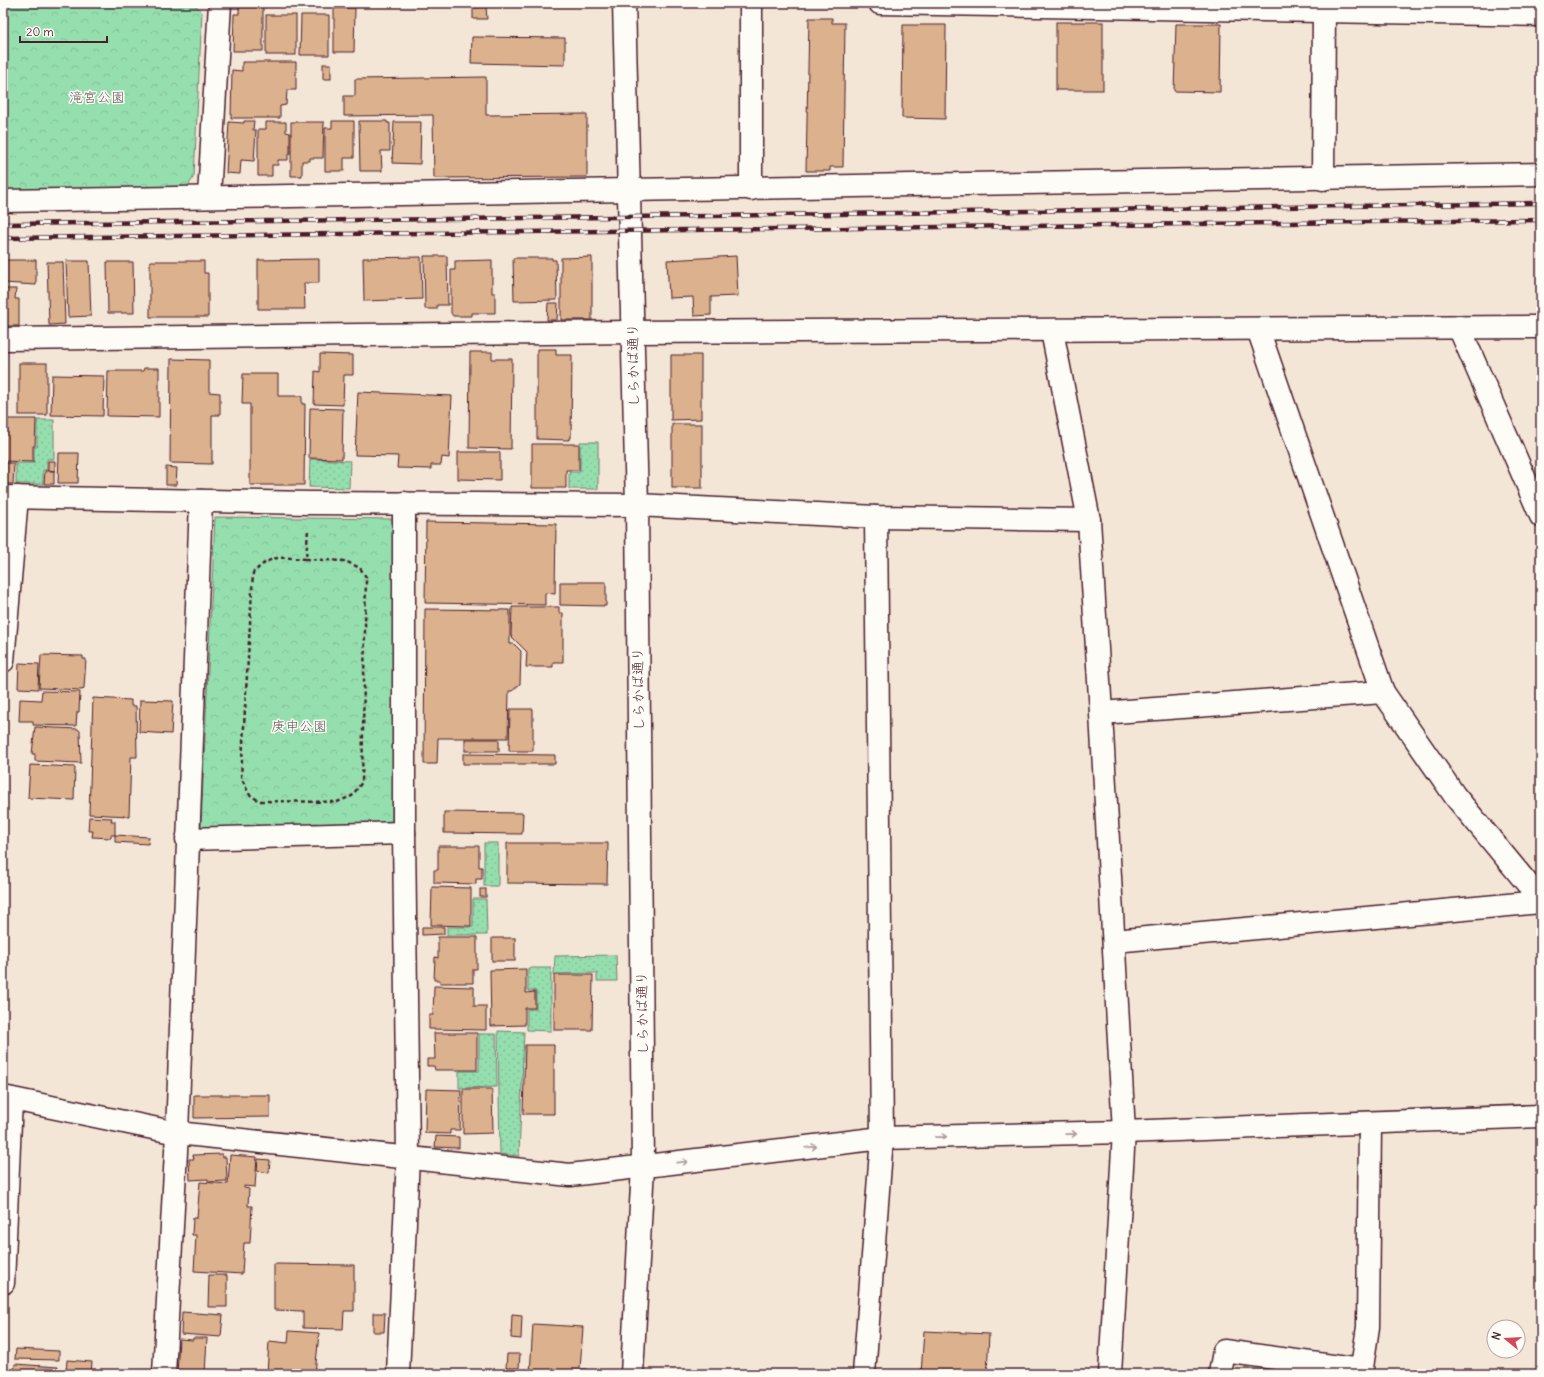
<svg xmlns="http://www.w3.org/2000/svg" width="1544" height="1377" font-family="Delius,'Klee One',sans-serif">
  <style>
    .grass { fill: url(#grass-dots); stroke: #707f6d }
    .park { fill: url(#park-crowns); stroke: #707f6d }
    .building { fill: #dcb18d; stroke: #4a1f2b }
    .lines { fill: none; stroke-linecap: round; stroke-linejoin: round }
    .minor-casing { stroke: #4a1f2b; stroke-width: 25 }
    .path { stroke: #4a1f2b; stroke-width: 2.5; stroke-dasharray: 4 3; stroke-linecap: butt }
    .minor { stroke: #fdfcf7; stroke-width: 22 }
    .rail-casing { stroke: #4a1f2b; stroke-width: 4.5 }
    .rail { stroke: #fdfcf7; stroke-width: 3; stroke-dasharray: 9; stroke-linecap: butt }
    .oneway { stroke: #ac999b }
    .labels { text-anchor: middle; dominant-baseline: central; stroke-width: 3; stroke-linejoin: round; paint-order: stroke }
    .park-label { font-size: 14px; fill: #605953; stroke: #fdfcf7 }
    .street-label { font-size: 14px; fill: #4a1f2b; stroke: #fdfcf7 }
  </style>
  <defs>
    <pattern id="grass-dots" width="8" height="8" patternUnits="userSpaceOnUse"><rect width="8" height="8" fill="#95dfaf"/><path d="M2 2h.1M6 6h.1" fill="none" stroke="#82bf97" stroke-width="1.8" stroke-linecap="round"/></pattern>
    <pattern id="park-crowns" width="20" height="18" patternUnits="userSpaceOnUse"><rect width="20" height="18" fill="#95dfaf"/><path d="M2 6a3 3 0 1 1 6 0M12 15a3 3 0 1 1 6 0" fill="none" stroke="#82bf97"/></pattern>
  </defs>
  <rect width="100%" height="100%" fill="#f3e6d7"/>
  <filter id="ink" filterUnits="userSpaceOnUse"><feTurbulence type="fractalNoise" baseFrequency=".025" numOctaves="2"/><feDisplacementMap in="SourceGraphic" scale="8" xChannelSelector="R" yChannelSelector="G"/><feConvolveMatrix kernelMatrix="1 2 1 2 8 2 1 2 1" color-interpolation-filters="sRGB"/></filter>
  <g filter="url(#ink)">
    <!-- grass -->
    <g class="grass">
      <polygon points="37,420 54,420 54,459 47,459 47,470 43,470 43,484 16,484 16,463 34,463 34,447 37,447"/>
      <polygon points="580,442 598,442 598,489 569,489 569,472 580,472"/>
      <polygon points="310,459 350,461 349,488 309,487"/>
      <rect x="484" y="843" width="14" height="43"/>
      <polygon points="473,899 486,899 487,935 447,935 447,927 473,927"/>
      <polygon points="616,955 617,981 597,981 597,973 554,974 555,956"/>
      <polygon points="528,968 551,968 551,1031 527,1030 527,1009 536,1009 536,991 528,991"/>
      <polygon points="498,1031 524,1032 519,1156 500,1154"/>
      <polygon points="479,1034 496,1034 497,1087 459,1088 459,1071 479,1071"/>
    </g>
    <!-- park -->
    <g class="park">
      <polygon points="3,3 194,4 202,12 194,176 187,188 3,192"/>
      <polygon points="215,517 396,519 392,826 214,833 201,827"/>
    </g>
    <!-- building -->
    <g class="building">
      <polygon points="239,7 263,7 263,51 233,51 234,14 239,14"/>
      <polygon points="486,7 487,19 473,19 473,8"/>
      <polygon points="334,8 355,8 354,52 334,52"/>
      <rect x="266" y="15" width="30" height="40"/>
      <polygon points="301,15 329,15 329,55 300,55"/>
      <polygon points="809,18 832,18 832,23 845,23 843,167 830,167 830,171 806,171"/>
      <rect x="1056" y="22" width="47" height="68"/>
      <polygon points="1176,24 1221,24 1220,92 1174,91"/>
      <polygon points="903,25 946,25 945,119 902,118"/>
      <polygon points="472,37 565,38 565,65 471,63"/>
      <polygon points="242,62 296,62 296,90 287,90 286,105 280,106 280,118 231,118 232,70 242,71"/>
      <rect x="323" y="64" width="8" height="15"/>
      <polygon points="486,77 486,115 587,114 587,177 434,178 433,115 344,116 344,96 355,96 355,79"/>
      <polygon points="244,121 254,121 253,130 256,130 254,161 241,160 240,174 226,173 229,122 244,123"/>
      <polygon points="332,121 354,121 354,158 344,158 344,171 325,171 325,128 332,128"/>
      <polygon points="359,121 387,121 387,123 390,123 390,151 381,151 382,171 360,171"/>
      <polygon points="266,122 286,122 286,132 290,133 290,154 288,154 288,160 278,160 278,165 272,165 272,176 258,176 258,129 266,129"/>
      <polygon points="291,122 324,122 323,158 310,158 310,161 302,161 302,176 291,176"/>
      <polygon points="394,122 421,122 420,164 392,163"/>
      <polygon points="424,256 447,256 448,305 437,305 437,309 425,309"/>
      <polygon points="736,256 738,296 711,297 711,315 694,316 693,297 669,298 667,260"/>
      <polygon points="421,257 422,299 364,301 363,258"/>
      <polygon points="592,257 592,320 561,320 561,258"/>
      <polygon points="513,258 552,258 552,260 556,260 557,300 514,301"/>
      <polygon points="319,259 319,283 304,283 305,309 258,309 258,260"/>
      <polygon points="3,260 36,260 36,285 3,283"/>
      <polygon points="492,260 492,293 495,293 495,313 472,313 472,316 453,316 451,313 451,270 455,270 455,261"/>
      <polygon points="66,261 89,261 91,316 68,317"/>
      <polygon points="150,261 204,261 204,273 208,273 208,317 150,317"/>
      <polygon points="47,262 63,262 65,324 49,325"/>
      <polygon points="107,262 133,262 134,313 108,313"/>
      <polygon points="3,289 16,289 15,299 19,299 19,326 3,326"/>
      <polygon points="548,303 558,303 557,320 547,320"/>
      <polygon points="537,349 556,349 556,355 572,355 571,438 569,438 569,440 537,439"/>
      <polygon points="470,352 492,352 492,359 512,359 511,449 469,448"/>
      <polygon points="320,354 353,355 353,375 344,375 343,405 314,404 315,371 320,372"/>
      <polygon points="671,355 701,355 701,419 671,420"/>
      <polygon points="171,359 209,360 209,392 220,393 220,415 212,415 212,464 170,463"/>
      <rect x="19" y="363" width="28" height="52"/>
      <polygon points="144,368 159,368 159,417 107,416 108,371 143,371"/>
      <polygon points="243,374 278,374 278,396 302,396 302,404 305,404 304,485 250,485 250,404 242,404"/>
      <polygon points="52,375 104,376 103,416 51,415"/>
      <polygon points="358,392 452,396 449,458 442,457 441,465 431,465 431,469 397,468 398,456 355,455"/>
      <polygon points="310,408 343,409 342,459 309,458"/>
      <polygon points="3,419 36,419 35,446 33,446 33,462 3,461"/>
      <rect x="672" y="424" width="30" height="64"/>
      <polygon points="532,444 579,444 579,470 566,470 566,488 532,488"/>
      <polygon points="458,452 500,452 500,480 458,479"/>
      <polygon points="59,453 79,453 78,483 58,483"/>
      <polygon points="48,461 55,461 55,471 48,470"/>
      <polygon points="3,463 14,463 13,484 3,484"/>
      <polygon points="166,467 177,468 176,485 166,485"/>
      <polygon points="45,471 54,471 54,484 44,484"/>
      <polygon points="426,522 556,524 555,594 545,593 545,605 425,603"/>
      <polygon points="560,582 606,582 606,606 560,605"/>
      <polygon points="512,607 559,607 559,613 563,613 563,662 553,662 553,667 526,667 527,652 511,636"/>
      <polygon points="425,609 510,610 510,644 514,644 521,651 520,684 512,691 509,691 508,738 438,738 437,764 424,764"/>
      <polygon points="41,655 83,656 83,659 86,659 84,688 82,690 39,688"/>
      <polygon points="19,663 39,664 38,689 18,688"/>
      <polygon points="42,691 80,692 79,712 77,712 76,726 33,725 33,721 19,721 20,699 41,700"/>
      <polygon points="93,698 131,700 131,706 136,706 137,757 131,757 129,816 89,814"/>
      <polygon points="140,700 173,701 171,734 139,732"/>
      <polygon points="510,709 533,709 533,751 509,751"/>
      <polygon points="35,727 78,729 80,731 81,763 35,761 35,754 32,754"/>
      <rect x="465" y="739" width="34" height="12"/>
      <polygon points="463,754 555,755 555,764 463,764"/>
      <polygon points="30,765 75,767 74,800 28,798"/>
      <polygon points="444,812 523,813 522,834 444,833"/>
      <polygon points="89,817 112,818 111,821 115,821 115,835 111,835 111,838 92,837 93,831 88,831"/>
      <polygon points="115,835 149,837 148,844 115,842"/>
      <polygon points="507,843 608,843 607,884 507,883"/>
      <polygon points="438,846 479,846 479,867 482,867 482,879 476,879 476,884 434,883 434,870 438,870"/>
      <polygon points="432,887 471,888 471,926 431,925"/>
      <rect x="480" y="889" width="6" height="8"/>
      <polygon points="422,927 444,927 444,934 422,935"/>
      <polygon points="438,937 477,937 477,969 473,969 473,983 440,983 440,980 434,980 435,957 438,958"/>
      <rect x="492" y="938" width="23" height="23"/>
      <polygon points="526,969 526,993 535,992 535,1008 525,1008 525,1025 491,1026 490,970"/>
      <polygon points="554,975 593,975 592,1030 554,1030"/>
      <polygon points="434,986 474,987 474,1006 486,1006 486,1030 429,1029 429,1015 433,1015"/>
      <polygon points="434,1033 477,1033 477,1070 435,1070 434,1066 427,1066 427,1059 435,1059"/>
      <polygon points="525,1045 554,1045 554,1114 523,1114"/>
      <polygon points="426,1089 461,1090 460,1130 450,1130 450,1134 425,1133"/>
      <polygon points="463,1089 492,1089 493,1133 463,1134"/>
      <polygon points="194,1095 270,1095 270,1117 194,1118"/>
      <polygon points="436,1136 459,1137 459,1148 435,1147"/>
      <polygon points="222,1154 222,1157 226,1157 227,1181 208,1182 208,1179 190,1180 189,1159 194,1159 193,1155"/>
      <polygon points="230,1155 257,1157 255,1187 244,1186 244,1188 249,1189 248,1206 252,1206 250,1243 244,1243 242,1274 194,1271 196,1235 192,1235 193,1218 197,1218 200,1182 228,1184"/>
      <polygon points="258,1159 270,1160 269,1173 257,1171"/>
      <polygon points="274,1264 354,1265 354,1311 344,1311 343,1329 303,1328 303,1311 274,1310"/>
      <polygon points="209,1275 227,1275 227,1307 208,1307"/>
      <polygon points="182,1312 223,1315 221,1337 181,1334"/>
      <polygon points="373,1313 385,1313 384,1332 373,1332"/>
      <polygon points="512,1314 522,1315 521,1339 511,1338"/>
      <polygon points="533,1324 583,1327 580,1369 587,1369 586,1374 530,1374"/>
      <polygon points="289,1331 319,1333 315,1374 267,1374 269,1341 288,1343"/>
      <polygon points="924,1331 989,1334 987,1374 921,1374"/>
      <polygon points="193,1338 207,1338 205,1374 177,1374 179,1339 193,1340"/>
      <polygon points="16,1349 59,1351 59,1360 15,1359"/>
      <polygon points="507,1354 520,1354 519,1368 506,1368"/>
      <polygon points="67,1360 92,1362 91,1374 95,1374 66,1374"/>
      <polygon points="15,1364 58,1367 57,1374 14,1374"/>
      <polygon points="511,1370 519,1371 519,1374 511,1374"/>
    </g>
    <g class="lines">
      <defs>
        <g id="minor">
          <polyline points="624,3 637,505 643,1166 632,1374"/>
          <polyline points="880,3 1541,15"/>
          <polyline points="1323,179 1324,3"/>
          <polyline points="751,189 751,3"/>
          <polyline points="209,197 220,3"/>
          <polyline points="3,201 1541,174"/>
          <polyline points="1459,327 1541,516"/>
          <polyline points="1258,329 1383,692 1455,796 1541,900"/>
          <polyline points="1052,331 1089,520 1101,713 1124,1132 1110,1374"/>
          <polyline points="3,339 632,332 1541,327"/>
          <polyline points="3,497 309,503 637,505 876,517 1089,520"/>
          <polyline points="3,661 17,497"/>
          <polyline points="1101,713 1383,692"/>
          <polyline points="187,839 404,833"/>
          <polyline points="1114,941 1541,902"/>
          <polyline points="3,1097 177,1133 570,1175 882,1138 1124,1132 1541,1116"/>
          <polyline points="3,1283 11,1099"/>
          <polyline points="164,1374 177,1133 201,501"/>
          <polyline points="398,1374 408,1157 404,833 404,503"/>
          <polyline points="864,1374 882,1138 876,517"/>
          <polyline points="1220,1374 1224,1351 1361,1370"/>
          <polyline points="1361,1374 1368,1327 1370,1123"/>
        </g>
      </defs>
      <!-- minor casing -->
      <use href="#minor" class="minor-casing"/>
      <!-- path -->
      <path class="path" d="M306,559C280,558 273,553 253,573L241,777L249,794L259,801L337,802L352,796L362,782L366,577L360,568L345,561L306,559L308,529"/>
      <!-- minor -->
      <use href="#minor" class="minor"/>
      <defs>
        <g id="rail">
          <polyline points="3,224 712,216 1541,203"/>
          <polyline points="3,238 1541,220"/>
        </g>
      </defs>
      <!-- rail casing -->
      <use href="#rail" class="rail-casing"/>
      <!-- rail -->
      <use href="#rail" class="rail"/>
    </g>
    <!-- one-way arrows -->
    <defs><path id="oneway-shaft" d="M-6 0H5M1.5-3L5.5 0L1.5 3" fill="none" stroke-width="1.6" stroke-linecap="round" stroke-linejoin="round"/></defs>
    <g class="oneway">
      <use href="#oneway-shaft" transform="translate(1071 1134) rotate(-1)"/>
      <use href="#oneway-shaft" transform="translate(941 1137) rotate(-1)"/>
      <use href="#oneway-shaft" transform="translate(811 1147) rotate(-7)"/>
      <use href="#oneway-shaft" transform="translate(682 1162) rotate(-7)"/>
    </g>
  </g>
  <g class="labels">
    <!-- park labels -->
    <g class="park-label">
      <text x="97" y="97">滝宮公園</text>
      <text x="299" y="726">庚申公園</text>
    </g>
    <!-- street labels -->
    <g class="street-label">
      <text transform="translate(633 365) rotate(-91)">しらかば通り</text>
      <text transform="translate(638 689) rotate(-91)">しらかば通り</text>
      <text transform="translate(642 1013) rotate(-91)">しらかば通り</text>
    </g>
  </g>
  <!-- margin -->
  <rect width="1544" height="1377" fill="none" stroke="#fdfcf7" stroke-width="16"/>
  <rect x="8" y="8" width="1528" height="1361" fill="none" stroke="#4a1f2b" stroke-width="1.5" filter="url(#ink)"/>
  <!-- north arrow -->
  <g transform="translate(1506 1339) rotate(288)"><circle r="19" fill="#fdfcf7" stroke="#b5a4a5"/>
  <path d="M0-3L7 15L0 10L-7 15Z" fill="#d1495b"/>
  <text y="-6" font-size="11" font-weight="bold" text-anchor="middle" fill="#4a1f2b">N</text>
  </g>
  <!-- scale -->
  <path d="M20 36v6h87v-6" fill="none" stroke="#4a1f2b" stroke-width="2"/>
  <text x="26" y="36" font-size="12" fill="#4a1f2b" stroke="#fdfcf7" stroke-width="3" paint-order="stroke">20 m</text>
</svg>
